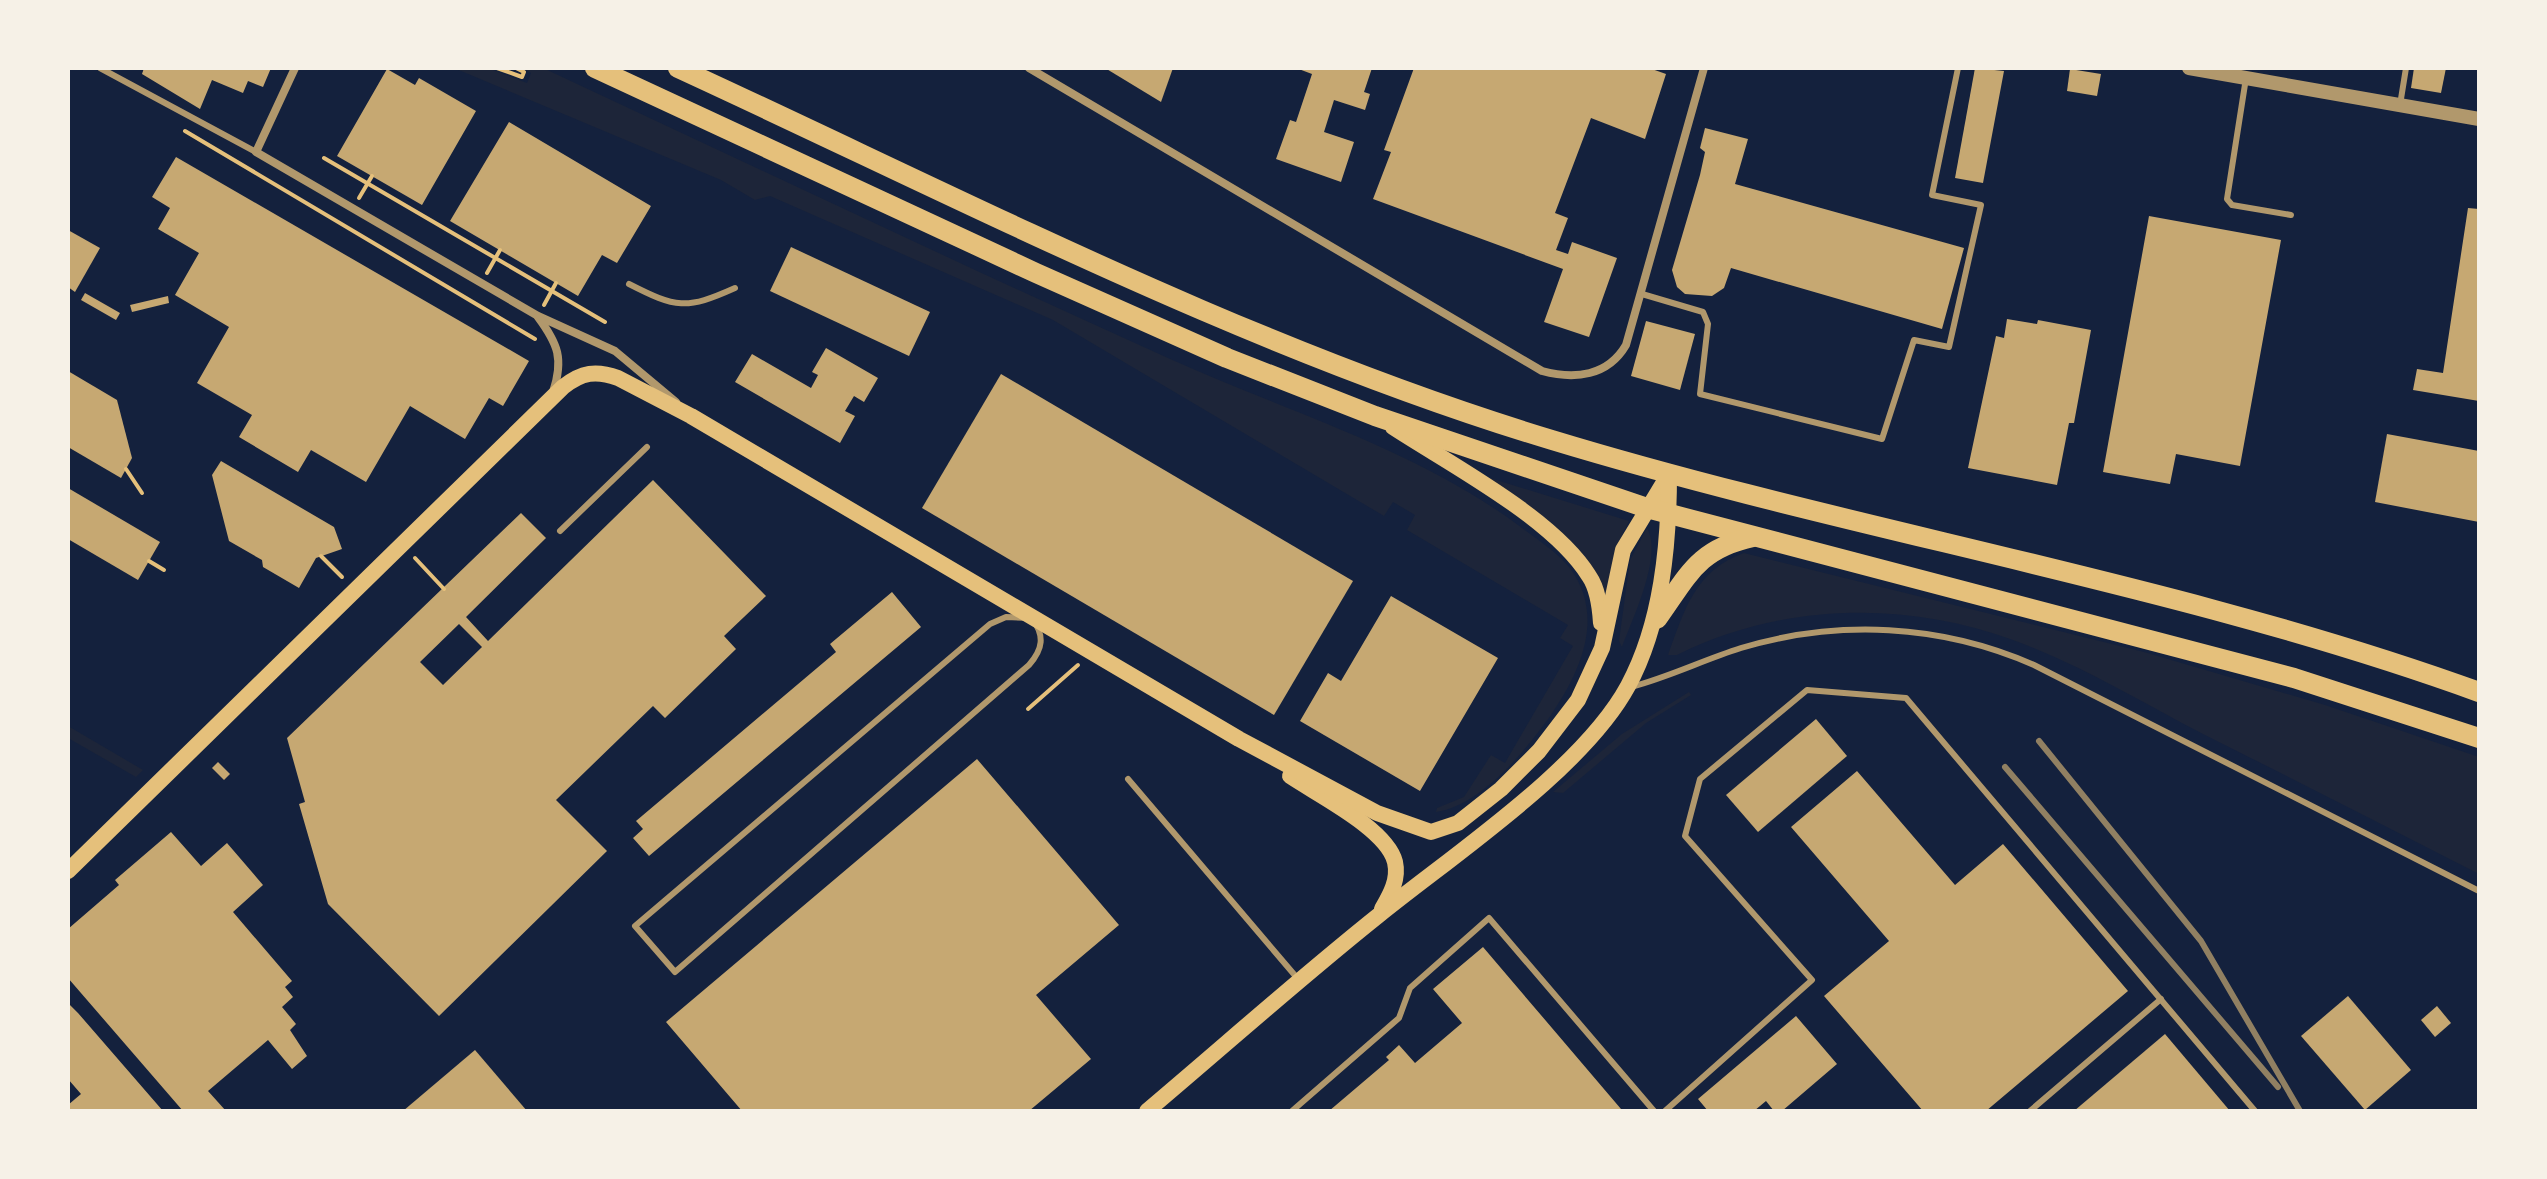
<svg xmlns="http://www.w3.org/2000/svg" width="2547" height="1179" font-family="'PT Sans',sans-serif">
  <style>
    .green { fill: #1d2539 }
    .building { fill: #c6a872; fill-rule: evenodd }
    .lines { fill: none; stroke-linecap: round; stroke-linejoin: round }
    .path { stroke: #e5c07b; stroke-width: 4 }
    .service { stroke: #b1986c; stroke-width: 6 }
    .minor { stroke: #b1986c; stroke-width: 8 }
    .tertiary { stroke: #b1986c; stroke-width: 14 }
    .secondary { stroke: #e5c07b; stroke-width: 16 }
    .primary { stroke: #e5c07b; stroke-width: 20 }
    .rail { stroke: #918062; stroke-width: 6 }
  </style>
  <rect width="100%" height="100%" fill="#14213d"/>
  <!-- green -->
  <g class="green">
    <path d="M454,68H488L527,83L531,73L522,68H543C751,165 959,264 1168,358C1285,411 1414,448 1518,525C1535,538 1555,550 1569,567C1606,615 1581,671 1551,715C1525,751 1482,805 1436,812L1437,808L1464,797L1491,755L1505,763L1573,646L1560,638L1568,625L1407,530L1415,515L1393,502L1384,516L1053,320L770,196L755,200L721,180Z"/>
    <path d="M1490,478L1629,521L1616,547L1605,595C1583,541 1535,513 1490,478Z"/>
    <path d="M1647,528C1663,555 1633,618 1622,647L1619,641L1630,560Z"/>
    <path d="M1744,553L2144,652L2325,705L2479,757V874C2387,827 2295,780 2203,734C2141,702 2079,664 2013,640C1905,600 1781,603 1677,655H1668C1684,611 1695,570 1744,553Z"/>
    <polygon points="1689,692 1691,695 1646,723 1563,793 1553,792 1622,734"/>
    <polygon points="68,726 143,770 136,777 68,738"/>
  </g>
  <!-- building -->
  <g class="building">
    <polygon points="144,68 271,68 263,87 248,81 243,93 212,80 200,109 142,74"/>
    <polygon points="1105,68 1173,68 1161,102"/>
    <polygon points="1296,68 1372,68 1364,92 1370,94 1365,110 1334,100 1324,132 1354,142 1341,182 1276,159 1290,120 1296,122 1312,74"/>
    <polygon points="1414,68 1649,68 1666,74 1645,139 1591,118 1555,213 1568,218 1556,250 1568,254 1572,242 1617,258 1589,337 1544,322 1563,269 1373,199 1391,152 1384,150"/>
    <polygon points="1975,68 2004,71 1983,183 1955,178"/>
    <polygon points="2414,68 2446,68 2441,93 2411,88"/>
    <polygon points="387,69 415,85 419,78 476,111 422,205 337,156"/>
    <polygon points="2070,69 2101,74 2097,96 2067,91"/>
    <polygon points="509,122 651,206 617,263 602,255 578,296 450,221"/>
    <polygon points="1705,128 1748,139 1735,184 1964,248 1942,329 1731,268 1724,288 1712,296 1685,294 1677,287 1672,270 1700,175 1705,152 1700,148"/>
    <polygon points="176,157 529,361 503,406 489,398 465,439 410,406 366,482 311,450 298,472 239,437 252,415 197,383 229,327 175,295 199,253 158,229 170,208 152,197"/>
    <polygon points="2468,208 2479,209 2479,401 2413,390 2417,369 2443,373"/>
    <polygon points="2149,216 2281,240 2240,466 2176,454 2170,484 2103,472"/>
    <polygon points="68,230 100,248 75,292 68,287"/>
    <polygon points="791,247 930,312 909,356 770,291"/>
    <polygon points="85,293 120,313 116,320 81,300"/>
    <polygon points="168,296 169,303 132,312 130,305"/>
    <polygon points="2007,319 2037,324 2038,320 2091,330 2074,423 2069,423 2057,485 1968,468 1996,336 2004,338"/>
    <polygon points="1646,321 1695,334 1680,390 1631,376"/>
    <polygon points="826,348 878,378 864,402 854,396 845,411 855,416 840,443 735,382 752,354 811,388 818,375 812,372"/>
    <polygon points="68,371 117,400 132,458 121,478 68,447"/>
    <polygon points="1001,374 1353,581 1274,715 922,508"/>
    <polygon points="2387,434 2479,451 2479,522 2375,502"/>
    <polygon points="221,461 334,527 342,549 316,558 299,588 263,567 262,560 229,541 212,475"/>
    <path d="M653,480L766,596L724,636L736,649L665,718L653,706L556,800L607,851L439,1016L328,904L299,804L305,802L287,738L521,513L546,538L466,617L488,641ZM459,624L482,647L443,685L420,662Z"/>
    <polygon points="68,488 160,542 138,580 68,539"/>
    <polygon points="892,592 921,627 649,856 633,838 643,829 636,821 836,652 830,644"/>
    <polygon points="1391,596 1498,658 1420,791 1300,721 1328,673 1341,681"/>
    <polygon points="1816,719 1847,756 1758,832 1726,795"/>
    <polygon points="977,759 1119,925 1036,995 1091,1059 1029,1111 742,1111 666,1022"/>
    <polygon points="218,762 230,774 224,780 212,768"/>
    <polygon points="1857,771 1955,885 2003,844 2128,991 1986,1111 1923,1111 1824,996 1889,941 1791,827"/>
    <polygon points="171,832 201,866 227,843 263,885 233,912 292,981 285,987 293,997 282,1007 296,1024 290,1030 307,1056 292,1069 268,1040 208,1091 226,1111 183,1111 68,978 68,929 119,885 115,880"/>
    <polygon points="1483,947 1621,1109 1329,1111 1389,1060 1386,1057 1399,1045 1415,1063 1462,1023 1433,989"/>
    <polygon points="2348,996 2411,1070 2365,1110 2301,1036"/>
    <polygon points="68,1003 78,1013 163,1111 71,1111 68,1105 81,1094 68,1079"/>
    <polygon points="2437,1006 2451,1023 2435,1037 2421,1020"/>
    <polygon points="1796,1016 1837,1064 1782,1111 1774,1111 1766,1101 1754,1111 1708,1111 1698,1099"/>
    <polygon points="2165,1034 2230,1111 2074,1111"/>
    <polygon points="475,1050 527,1111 403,1111"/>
  </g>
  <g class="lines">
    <!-- path -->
    <g class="path">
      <polyline points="497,68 522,77 524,72 516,68"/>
      <polyline points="185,131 535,339"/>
      <polyline points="324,158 605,322"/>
      <polyline points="359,198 372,176"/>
      <polyline points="487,273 500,250"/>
      <polyline points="544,305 556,283"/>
      <polyline points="126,469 142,493"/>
      <polyline points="321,556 342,577"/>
      <polyline points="415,558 444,589"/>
      <polyline points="149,561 164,570"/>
      <polyline points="1028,709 1078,665"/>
    </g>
    <!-- service -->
    <g class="service">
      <polyline points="100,68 256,152"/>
      <polyline points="2246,78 2227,199 2232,205 2291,215"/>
      <polyline points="2400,105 2406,68"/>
      <path d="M629,284C676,308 686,310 735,288"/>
      <polyline points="1642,294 1703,312 1708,324 1700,394 1882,439 1914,340 1949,347 1981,205 1932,195 1958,68"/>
      <polyline points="560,531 647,447"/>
      <path d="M1006,617L1032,618C1045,636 1043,649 1029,665L675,972L635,926L990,624Z"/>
      <path d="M1631,687C1669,677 1703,660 1741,648C1838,619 1941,624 2034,665L2479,891"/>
      <polyline points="1128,779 1298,979"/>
      <polyline points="1292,1111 1399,1018 1410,988 1489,918 1654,1111"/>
      <polyline points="1665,1111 1812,980 1685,836 1700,779 1807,690 1906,698 2255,1111"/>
      <polyline points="2030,1111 2161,999"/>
    </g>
    <!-- minor -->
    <g class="minor">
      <polyline points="295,68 256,152 538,316 615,351 676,402"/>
      <path d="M1029,68L1542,371C1575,380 1608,376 1626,345L1704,68"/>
      <path d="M538,317C558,344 564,359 553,392"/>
    </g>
    <!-- tertiary -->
    <polyline class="tertiary" points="2189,68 2479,119"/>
    <!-- secondary -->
    <g class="secondary">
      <path d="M1393,427C1451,465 1553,518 1589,576C1598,589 1600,607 1601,623"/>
      <path d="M1290,776C1318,795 1387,829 1395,862C1399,880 1390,895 1382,909"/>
      <path d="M68,871L563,387C582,372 596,370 618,378L691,416L1239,739L1377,813L1431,832L1458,823L1501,789L1539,751L1578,700L1602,648L1623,550L1669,474"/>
      <path d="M1147,1111C1224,1046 1300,978 1379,915C1453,855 1583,769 1628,686C1662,623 1669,544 1669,474"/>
    </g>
    <!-- primary -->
    <g class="primary">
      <polyline points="595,68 1036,273 1227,358 1375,416 1647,508 2294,678 2479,738"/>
      <path d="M678,68C965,200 1250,349 1552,440C1858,533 2178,583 2479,692"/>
      <path d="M1657,619C1688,576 1697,549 1753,537"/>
    </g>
    <!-- rail -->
    <g class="rail">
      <polyline points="2039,741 2201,941 2300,1111"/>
      <polyline points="2005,767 2278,1087"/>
    </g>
  </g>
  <!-- border -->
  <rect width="2547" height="1179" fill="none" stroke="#f6f1e7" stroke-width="140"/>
</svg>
